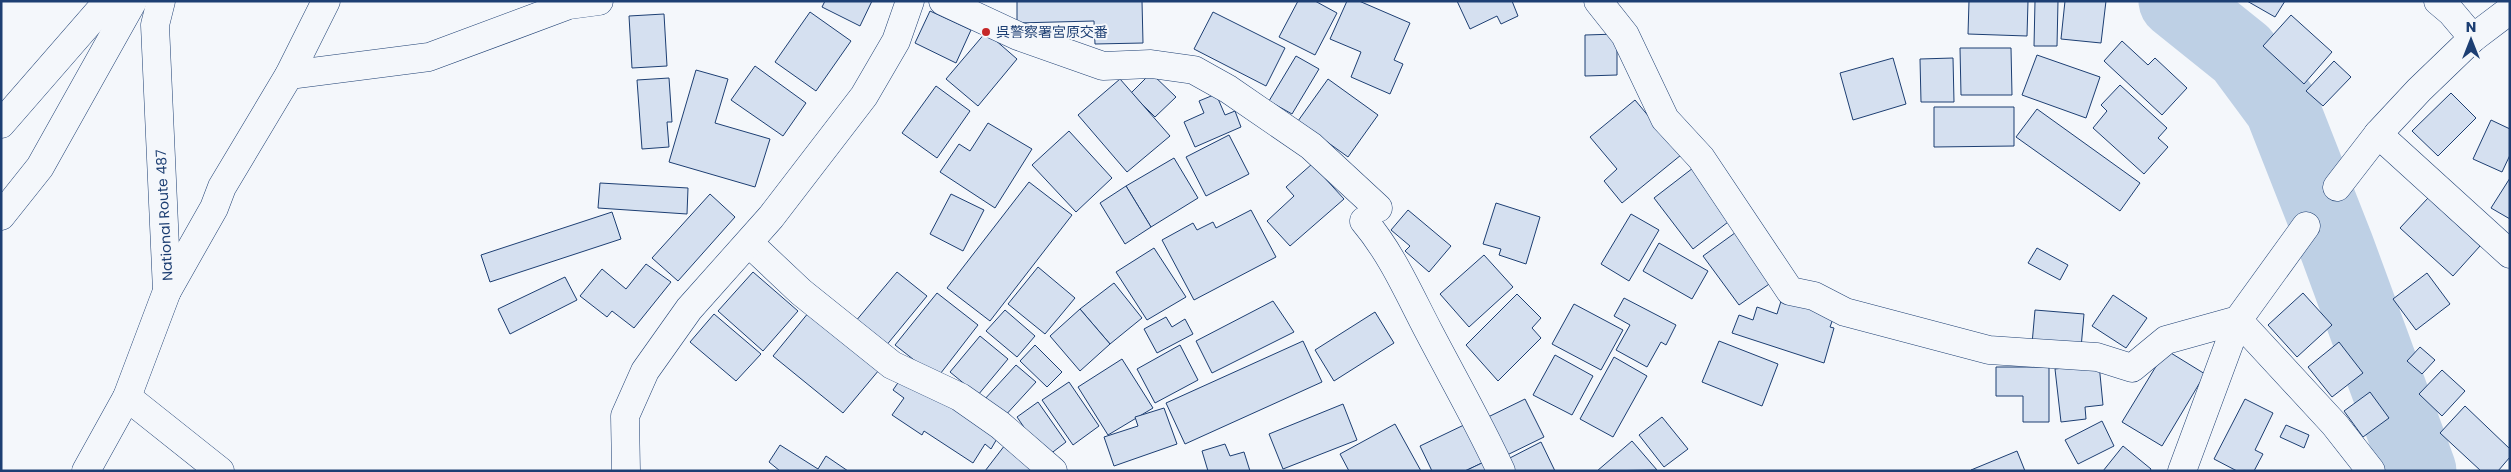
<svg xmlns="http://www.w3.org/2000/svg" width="2511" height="472" font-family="Poppins,'Noto Sans JP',sans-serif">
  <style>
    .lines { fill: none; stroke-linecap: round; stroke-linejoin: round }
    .river { stroke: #bed0e5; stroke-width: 75 }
    .building { fill: #d5e0f0; stroke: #1d3f73 }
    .minor-casing { stroke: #1d3f73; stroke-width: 29 }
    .highway-casing { stroke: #1d3f73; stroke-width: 29 }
    .minor { stroke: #f4f7fb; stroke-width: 28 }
    .highway { stroke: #f4f7fb; stroke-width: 28 }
    .poi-dot { fill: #c62828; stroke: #f4f7fb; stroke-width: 2 }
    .labels { text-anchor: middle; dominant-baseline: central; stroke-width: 4; stroke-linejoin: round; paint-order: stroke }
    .poi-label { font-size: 14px; fill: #1d3f73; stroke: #f4f7fb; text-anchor: start }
    .street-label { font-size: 14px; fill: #1d3f73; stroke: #f4f7fb }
  </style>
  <rect width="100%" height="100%" fill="#f4f7fb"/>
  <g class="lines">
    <!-- river -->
    <polyline class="river" points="2176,1 2242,54 2282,108 2337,248 2419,471"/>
  </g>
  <!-- building -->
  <g class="building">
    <polygon points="825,1 872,1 860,26 822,7"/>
    <polygon points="1017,1 1142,1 1143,43 1095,44 1094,21 1017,23"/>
    <polygon points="1298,1 1315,1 1337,13 1315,55 1279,37"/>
    <polygon points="1347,1 1359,1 1410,23 1394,60 1403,64 1390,94 1351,77 1361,52 1330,39"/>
    <polygon points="1457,1 1512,1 1518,16 1501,24 1497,16 1470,29"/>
    <polygon points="1969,1 2028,1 2027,36 1968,34"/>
    <polygon points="2035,1 2058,1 2057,46 2034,46"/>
    <polygon points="2065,1 2106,1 2101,43 2061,39"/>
    <polygon points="2247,1 2285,1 2275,17"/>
    <polygon points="930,11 971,30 956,63 915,43"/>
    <polygon points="810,12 851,41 816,91 775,62"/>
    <polygon points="1213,12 1285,48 1266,86 1194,49"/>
    <polygon points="664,14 667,66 632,68 629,16"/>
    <polygon points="2291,15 2332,52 2304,84 2263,46"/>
    <polygon points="986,32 1017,59 978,106 946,79"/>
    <polygon points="1617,34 1617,75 1585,76 1585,35"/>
    <polygon points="2122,41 2148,65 2155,58 2187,88 2162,115 2104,61"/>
    <polygon points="1960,48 2011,48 2012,95 1961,95"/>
    <polygon points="2037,55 2100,77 2086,118 2022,95"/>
    <polygon points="1296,56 1319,69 1292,114 1269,101"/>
    <polygon points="1893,58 1906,104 1853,120 1840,73"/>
    <polygon points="1953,58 1954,102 1921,102 1920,59"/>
    <polygon points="2334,61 2351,77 2323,106 2306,91"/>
    <polygon points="755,66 806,103 783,136 731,100"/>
    <polygon points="696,70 728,79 715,123 770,139 755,187 669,162"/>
    <polygon points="1151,73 1176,97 1155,117 1131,93"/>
    <polygon points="669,78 672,122 667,122 669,147 642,149 637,80"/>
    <polygon points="1120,79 1170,136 1127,172 1078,115"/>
    <polygon points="1328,79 1378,115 1348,157 1298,121"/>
    <polygon points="2120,85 2167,128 2158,138 2168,147 2144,174 2093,128 2107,111 2101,105"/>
    <polygon points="936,86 970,111 937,158 902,133"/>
    <polygon points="2451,93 2476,118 2438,156 2412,131"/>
    <polygon points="1216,94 1225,115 1235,111 1241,127 1195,147 1184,122 1204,113 1199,101"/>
    <polygon points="1635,100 1681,155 1622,203 1604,181 1617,169 1590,137"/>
    <polygon points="1934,107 2014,107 2014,146 1934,147"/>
    <polygon points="2037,109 2140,183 2120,211 2016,137"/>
    <polygon points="2491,120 2510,129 2510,155 2502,172 2473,159"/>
    <polygon points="988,123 1032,149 995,208 940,172 959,144 970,151"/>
    <polygon points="1069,131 1112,178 1076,212 1032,165"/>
    <polygon points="1229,135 1249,174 1206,196 1186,157"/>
    <polygon points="1174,158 1198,198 1151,227 1126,186"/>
    <polygon points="1312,164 1344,199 1290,246 1267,221 1294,196 1286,187"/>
    <polygon points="1693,168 1732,219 1693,249 1654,198"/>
    <polygon points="2510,178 2510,219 2491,208"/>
    <polygon points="1029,182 1072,215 990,321 947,288"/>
    <polygon points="600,183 688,188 687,214 598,208"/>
    <polygon points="1126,186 1151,227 1125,244 1100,203"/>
    <polygon points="710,194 735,217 678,281 652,258"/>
    <polygon points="951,194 984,210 963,251 930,234"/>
    <polygon points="2428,198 2480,246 2453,276 2400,228"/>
    <polygon points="1496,203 1540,217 1526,264 1499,255 1501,249 1483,244"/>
    <polygon points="1251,210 1276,257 1194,300 1162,240 1193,223 1197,230 1213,222 1216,228"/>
    <polygon points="1408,210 1451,246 1429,272 1405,251 1410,246 1391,230"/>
    <polygon points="612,212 621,239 490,282 481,255"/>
    <polygon points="1631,214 1659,230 1629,281 1601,264"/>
    <polygon points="1739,230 1775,280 1739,305 1703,256"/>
    <polygon points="1659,243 1708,271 1692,299 1643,271"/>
    <polygon points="1154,248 1186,297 1147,320 1116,272"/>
    <polygon points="2037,248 2068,265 2060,280 2028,263"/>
    <polygon points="1484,255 1513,287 1469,327 1440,294"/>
    <polygon points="646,264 671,282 634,328 612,311 607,317 580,296 602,269 626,289"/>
    <polygon points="1038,267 1075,298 1045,334 1008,304"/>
    <polygon points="753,272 798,311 763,351 718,311"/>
    <polygon points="897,272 927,296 885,347 855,322"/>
    <polygon points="2427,273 2450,304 2416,330 2393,299"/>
    <polygon points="565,277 577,300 510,334 498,309"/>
    <polygon points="1114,283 1142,318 1110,344 1080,309"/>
    <polygon points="937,293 978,325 937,378 895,345"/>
    <polygon points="2303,293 2332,325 2297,357 2268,325"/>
    <polygon points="1517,294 1541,318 1532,328 1541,338 1498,381 1466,345"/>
    <polygon points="2113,295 2147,318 2126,348 2092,326"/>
    <polygon points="1624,298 1676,325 1666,345 1661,342 1647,367 1616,350 1630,325 1614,316"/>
    <polygon points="1782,298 1834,316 1830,327 1834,328 1824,363 1732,333 1739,315 1753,320 1757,307 1777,314"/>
    <polygon points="1273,301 1294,332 1212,373 1196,341"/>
    <polygon points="1574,304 1623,330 1601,370 1552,344"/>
    <polygon points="1080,309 1110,344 1080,371 1050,336"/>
    <polygon points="1005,310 1035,336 1017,357 986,331"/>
    <polygon points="2035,310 2084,314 2081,348 2032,344"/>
    <polygon points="809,312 879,370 843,413 773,356"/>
    <polygon points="1375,312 1394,343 1334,381 1315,350"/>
    <polygon points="714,314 761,354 736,381 690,342"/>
    <polygon points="1166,317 1172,327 1185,319 1193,334 1157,353 1144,329"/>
    <polygon points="980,336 1008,359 978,395 950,372"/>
    <polygon points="1303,341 1322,382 1185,444 1166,403"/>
    <polygon points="1719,341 1778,364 1762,406 1702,382"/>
    <polygon points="2339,342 2363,373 2332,397 2308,367"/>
    <polygon points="1035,345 1062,372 1047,387 1020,361"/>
    <polygon points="1180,345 1198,380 1155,403 1137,369"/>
    <polygon points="2420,347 2435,360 2422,374 2407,361"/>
    <polygon points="2166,350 2205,374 2162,446 2122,422"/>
    <polygon points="1555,355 1593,376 1572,415 1533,395"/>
    <polygon points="1614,357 1647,376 1613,437 1580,419"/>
    <polygon points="1122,359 1153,408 1108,435 1078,387"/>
    <polygon points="2099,364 2103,405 2085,407 2086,419 2061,422 2055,369"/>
    <polygon points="1016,365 1036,382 1003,418 984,400"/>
    <polygon points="1996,367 2049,367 2049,422 2023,422 2023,396 1996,396"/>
    <polygon points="2442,370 2465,391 2442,416 2419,394"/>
    <polygon points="904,374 998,437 991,449 985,444 973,463 924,431 922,435 892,415 904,398 893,390"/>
    <polygon points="1069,382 1099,426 1073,445 1042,400"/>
    <polygon points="2370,392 2389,418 2363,437 2344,411"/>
    <polygon points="1525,399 1544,437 1505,456 1486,418"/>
    <polygon points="2245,399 2273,413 2255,450 2263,454 2254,471 2237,471 2214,459"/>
    <polygon points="1038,402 1066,442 1045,458 1017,417"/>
    <polygon points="1343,404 1357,440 1283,469 1269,434"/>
    <polygon points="2465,406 2510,449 2510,457 2498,471 2481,471 2440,433"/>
    <polygon points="1164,408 1177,444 1114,466 1104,437 1138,426 1135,417"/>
    <polygon points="1662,417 1688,449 1664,467 1639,435"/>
    <polygon points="2102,421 2114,446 2078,464 2065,440"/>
    <polygon points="1395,424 1421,471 1349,471 1340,454"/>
    <polygon points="1466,424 1484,462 1465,471 1432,471 1420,446"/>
    <polygon points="2286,425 2309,435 2304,448 2280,437"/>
    <polygon points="1632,441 1657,470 1597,471"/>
    <polygon points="1541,442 1555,471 1511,471 1506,460"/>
    <polygon points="1225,444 1230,456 1244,452 1250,471 1208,471 1202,451"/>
    <polygon points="780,445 818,469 826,456 848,471 780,471 769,462"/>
    <polygon points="1005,445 1039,471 985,471"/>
    <polygon points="2123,446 2151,469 2150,471 2103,471"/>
    <polygon points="2017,451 2025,471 1971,470"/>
    <polygon points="1484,462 1488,471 1465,471"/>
  </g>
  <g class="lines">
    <defs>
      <g id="minor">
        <polyline points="943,1 1018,36 1103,66 1151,64 1194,70 1228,89 1311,146 1378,208"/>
        <polyline points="1598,1 1625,35 1665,119 1701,158 1790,291 1814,296 1845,312 1989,350 2097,357 2132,368 2166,340 2238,320 2306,226"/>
        <polyline points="2438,1 2451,12 2473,38"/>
        <polyline points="289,75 429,57 569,5 599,1"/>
        <polyline points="1,124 108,1"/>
        <polyline points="2378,134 2419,90 2473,38 2510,10"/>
        <polyline points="2337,187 2378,134 2510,254"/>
        <polyline points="1,216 40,167 133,1"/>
        <path d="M1364,221C1392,254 1409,294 1429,332C1453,378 1479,423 1501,471"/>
        <polyline points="749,243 801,292 892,365 960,397 1000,425 1053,471"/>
        <polyline points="167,291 214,208 222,187 289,75 326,1"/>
        <polyline points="127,397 220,471"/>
        <polyline points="626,471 625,416 645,371 689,309 771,217 864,96 896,41 910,1"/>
        <polyline points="2182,471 2238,320 2335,425 2371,471"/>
      </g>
      <polyline id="highway" points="86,471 127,397 167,291 155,25 161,1"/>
    </defs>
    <!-- minor casing -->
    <use href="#minor" class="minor-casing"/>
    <!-- highway casing -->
    <use href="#highway" class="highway-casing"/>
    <!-- minor -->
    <use href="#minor" class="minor"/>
    <!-- highway -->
    <use href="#highway" class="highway"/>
  </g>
  <!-- markers -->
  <circle class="poi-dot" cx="986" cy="32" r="5"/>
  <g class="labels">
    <!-- poi labels -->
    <g class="poi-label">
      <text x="996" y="32">呉警察署宮原交番</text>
    </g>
    <!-- street labels -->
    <g class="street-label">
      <text transform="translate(164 215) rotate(-93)">National Route 487</text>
    </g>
  </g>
  <!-- border -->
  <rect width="2511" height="472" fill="none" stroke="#1d3f73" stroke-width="5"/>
  <!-- north arrow -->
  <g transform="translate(2471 40)" stroke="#f4f7fb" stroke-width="4" paint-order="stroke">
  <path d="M0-4L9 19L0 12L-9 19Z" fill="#1d3f73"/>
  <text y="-8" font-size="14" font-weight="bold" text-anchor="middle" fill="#1d3f73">N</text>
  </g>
</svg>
